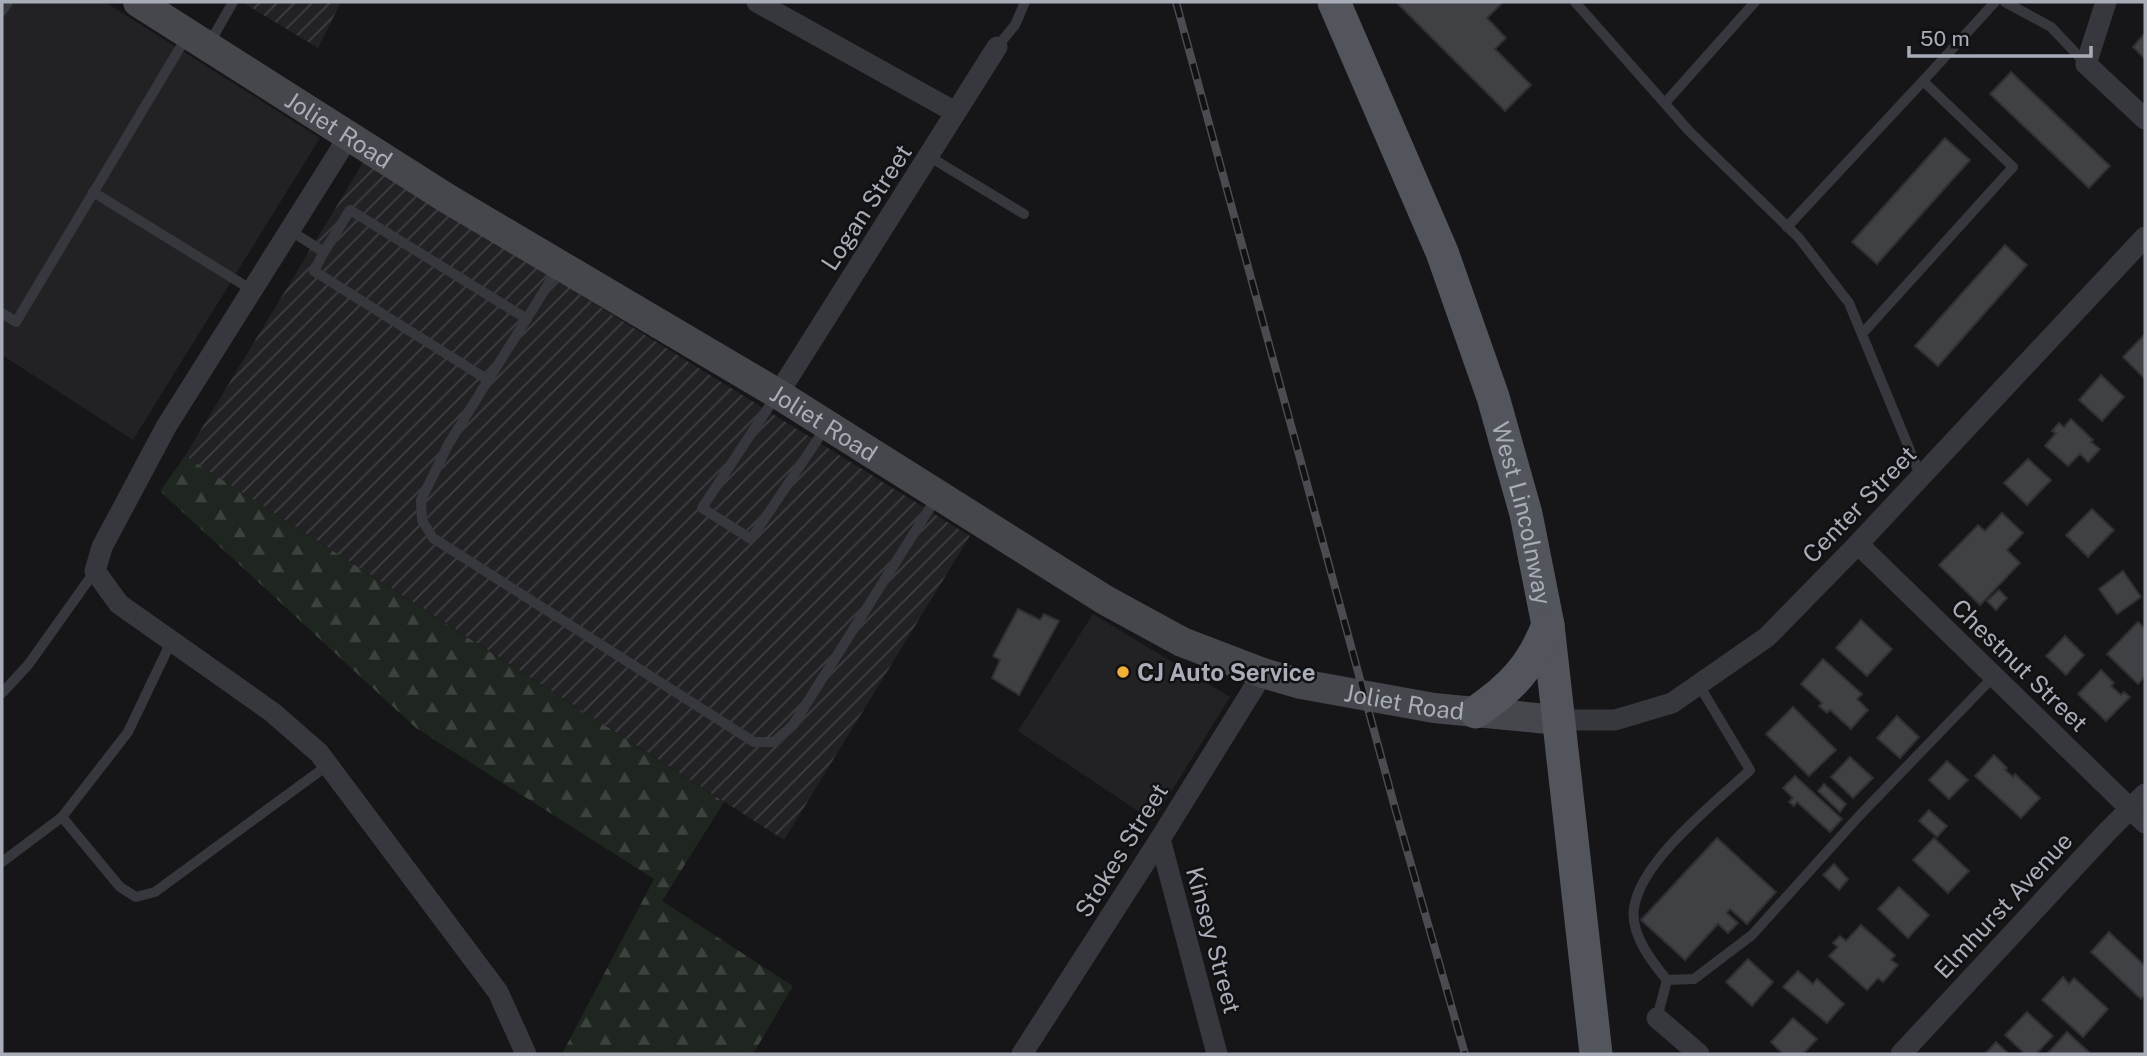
<svg xmlns="http://www.w3.org/2000/svg" width="2147" height="1056" font-family="'Public Sans',sans-serif">
  <style>
    .built { fill: #222225 }
    .industrial { fill: url(#industrial-furrows) }
    .forest { fill: url(#forest-firs) }
    .building { fill: #404145; stroke: #303034; stroke-width: 2 }
    .lines { fill: none; stroke-linecap: round; stroke-linejoin: round }
    .lane { stroke: #37383d; stroke-width: 10 }
    .street { stroke: #37383d; stroke-width: 21 }
    .secondary { stroke: #45474d; stroke-width: 30 }
    .primary { stroke: #53555c; stroke-width: 33 }
    .rail-casing { stroke: #4a4c52; stroke-width: 8 }
    .rail { stroke: #111113; stroke-width: 5; stroke-dasharray: 16; stroke-linecap: butt }
    .poi-dot { fill: #f2b134; stroke: #111113; stroke-width: 2.5 }
    .labels { text-anchor: middle; dominant-baseline: central; stroke-width: 5; stroke-linejoin: round; paint-order: stroke }
    .street-label { font-size: 24px; fill: #a8adb8; stroke: #111113 }
    .poi-label { font-size: 24px; font-weight: bold; fill: #a8adb8; stroke: #111113; text-anchor: start }
  </style>
  <defs>
    <pattern id="industrial-furrows" width="10" height="10" patternUnits="userSpaceOnUse" patternTransform="scale(1.75)"><rect width="10" height="10" fill="#222225"/><path d="M-1 1l2-2M0 10L10 0M9 11l2-2" fill="none" stroke="#3f3f43"/></pattern>
    <pattern id="forest-firs" width="22" height="20" patternUnits="userSpaceOnUse" patternTransform="scale(1.75)"><rect width="22" height="20" fill="#1e261f"/><path d="M5 1l3.5 6h-7zM16 11l3.5 6h-7z" fill="#3c433d"/></pattern>
  </defs>
  <rect width="100%" height="100%" fill="#161618"/>
  <!-- built -->
  <g class="built">
    <polygon points="2,2 105,2 320,138 133,440 2,355"/>
    <polygon points="1093,614 1230,697 1153,821 1018,731"/>
  </g>
  <!-- industrial -->
  <g class="industrial">
    <polygon points="242,2 341,2 318,48"/>
    <polygon points="364,161 970,536 784,840 185,456"/>
  </g>
  <!-- forest -->
  <polygon class="forest" points="185,456 724,802 662,901 793,986 753,1054 562,1054 654,879 416,728 160,491"/>
  <!-- building -->
  <g class="building">
    <polygon points="1396,2 1503,2 1487,18 1506,38 1495,49 1531,85 1505,111"/>
    <polygon points="2145,33 2145,59 2133,47"/>
    <polygon points="2011,72 2110,166 2089,188 1990,94"/>
    <polygon points="1945,138 1970,160 1877,264 1852,242"/>
    <polygon points="2005,245 2027,265 1938,366 1915,346"/>
    <polygon points="2145,334 2145,379 2123,357"/>
    <polygon points="2101,375 2124,397 2102,421 2079,400"/>
    <polygon points="2071,419 2093,440 2091,442 2100,449 2088,462 2080,454 2068,466 2045,446 2056,433 2052,431 2059,423 2064,427"/>
    <polygon points="2028,459 2051,480 2027,505 2004,483"/>
    <polygon points="2092,509 2114,530 2088,557 2066,535"/>
    <polygon points="2002,513 2023,533 2007,550 2020,563 1980,605 1939,565 1978,525 1985,531"/>
    <polygon points="2123,571 2141,597 2117,614 2099,589"/>
    <polygon points="1999,590 2007,598 1996,610 1987,601"/>
    <polygon points="1018,609 1040,620 1044,614 1059,621 1019,695 992,678 1000,660 993,656"/>
    <polygon points="1861,620 1892,649 1867,676 1836,648"/>
    <polygon points="2138,622 2145,629 2145,676 2138,684 2107,654"/>
    <polygon points="2065,636 2084,655 2066,675 2046,656"/>
    <polygon points="1823,659 1862,694 1857,699 1868,710 1851,729 1830,710 1827,713 1819,706 1822,703 1801,684"/>
    <polygon points="2101,670 2114,683 2111,686 2121,695 2124,692 2130,697 2106,721 2078,694"/>
    <polygon points="1793,707 1836,750 1809,776 1766,734"/>
    <polygon points="1897,716 1919,737 1900,758 1877,738"/>
    <polygon points="1994,755 2007,768 2005,770 2013,777 2015,774 2040,798 2021,818 1975,776"/>
    <polygon points="1850,757 1873,778 1853,798 1831,777"/>
    <polygon points="1947,761 1968,780 1949,799 1929,780"/>
    <polygon points="1795,776 1842,819 1830,832 1797,802 1794,806 1789,802 1793,798 1783,788"/>
    <polygon points="1824,784 1846,804 1840,812 1818,791"/>
    <polygon points="1929,810 1947,826 1937,837 1919,821"/>
    <polygon points="1717,838 1776,892 1747,924 1730,909 1727,913 1738,923 1728,933 1718,924 1685,960 1641,920"/>
    <polygon points="1934,838 1969,871 1948,893 1913,860"/>
    <polygon points="1834,864 1848,879 1839,890 1823,875"/>
    <polygon points="1899,887 1929,915 1908,938 1878,909"/>
    <polygon points="1861,925 1895,955 1891,960 1898,965 1883,982 1878,978 1867,990 1829,956 1838,947 1833,943 1840,936 1846,941"/>
    <polygon points="2109,932 2145,966 2145,994 2141,999 2091,952"/>
    <polygon points="1748,959 1773,982 1752,1006 1726,982"/>
    <polygon points="1798,971 1813,984 1817,979 1844,1004 1827,1023 1783,987"/>
    <polygon points="2063,977 2069,984 2074,978 2108,1009 2083,1037 2042,1000"/>
    <polygon points="2027,1012 2053,1036 2036,1054 2025,1054 2005,1035"/>
    <polygon points="1793,1018 1817,1039 1803,1054 1783,1054 1771,1042"/>
    <polygon points="2067,1032 2091,1054 2047,1054"/>
    <polygon points="1996,1042 2009,1054 1985,1054"/>
  </g>
  <g class="lines">
    <!-- lane -->
    <g class="lane">
      <polyline points="1575,2 1690,132 1799,238 1849,303 1921,477"/>
      <polyline points="2005,2 2051,27 2086,64"/>
      <polyline points="2,11 8,2"/>
      <polyline points="209,44 233,2"/>
      <polyline points="997,47 1015,25 1025,2"/>
      <polyline points="1665,103 1755,2"/>
      <polyline points="930,157 1024,214"/>
      <polyline points="93,192 252,290"/>
      <polyline points="1787,227 1923,81"/>
      <polyline points="289,230 324,252 314,271 488,380"/>
      <polyline points="324,252 350,210 527,319"/>
      <polyline points="559,267 449,443 421,500 422,520 433,538 754,742 774,742 793,725 938,495"/>
      <polyline points="2,313 16,322 187,36"/>
      <polyline points="1862,334 2013,167 1923,81 1995,2"/>
      <polyline points="776,396 702,508 751,539 826,427"/>
      <polyline points="2,693 28,665 95,571"/>
      <polyline points="62,817 120,887 136,897 155,892 328,765"/>
      <polyline points="2,862 62,817 128,732 171,642"/>
      <polyline points="1667,980 1694,979 1752,935 1860,815 1994,676"/>
      <path d="M1657,1018L1667,980C1652,962 1630,934 1634,908C1641,860 1715,803 1750,770L1699,685"/>
    </g>
    <!-- street -->
    <g class="street">
      <polyline points="757,2 955,112"/>
      <polyline points="2106,2 2086,64 2145,119"/>
      <polyline points="349,136 166,427 102,547 95,571 119,604 272,712 319,753 498,992 526,1054"/>
      <polyline points="778,394 997,47"/>
      <polyline points="1858,544 2145,823"/>
      <polyline points="1558,720 1615,720 1672,703 1767,637 1858,544 2145,237"/>
      <polyline points="1160,839 1217,1054"/>
      <polyline points="1657,1018 1699,1054"/>
      <polyline points="1022,1054 1160,839 1263,673"/>
      <polyline points="1901,1054 2105,834 2145,794"/>
    </g>
    <!-- secondary -->
    <path class="secondary" id="s1" d="M138,2L448,199L778,394L1105,600L1182,642L1263,673L1301,684L1434,708L1558,720"/>
    <!-- primary -->
    <g class="primary">
      <path id="s2" d="M1334,2L1442,252L1493,397L1526,514L1548,625L1596,1054"/>
      <path d="M1476,712C1512,687 1532,666 1548,625"/>
    </g>
    <defs>
      <polyline id="rail" points="1176,2 1395,808 1465,1054"/>
    </defs>
    <!-- rail casing -->
    <use href="#rail" class="rail-casing"/>
    <!-- rail -->
    <use href="#rail" class="rail"/>
  </g>
  <!-- markers -->
  <circle class="poi-dot" cx="1123" cy="672" r="7"/>
  <g class="labels">
    <!-- street labels -->
    <g class="street-label">
      <text stroke="none"><textPath href="#s1" startOffset="238">Joliet Road</textPath></text>
      <text transform="translate(866 207) rotate(-57)">Logan Street</text>
      <text stroke="none"><textPath href="#s1" startOffset="805">Joliet Road</textPath></text>
      <text transform="translate(1859 504) rotate(-46)">Center Street</text>
      <text stroke="none"><textPath href="#s2" startOffset="546">West Lincolnway</textPath></text>
      <text transform="translate(2020 665) rotate(44)">Chestnut Street</text>
      <text stroke="none"><textPath href="#s1" startOffset="1456">Joliet Road</textPath></text>
      <text transform="translate(1121 850) rotate(-58)">Stokes Street</text>
      <text transform="translate(2003 905) rotate(-47)">Elmhurst Avenue</text>
      <text transform="translate(1214 940) rotate(75)">Kinsey Street</text>
    </g>
    <!-- poi labels -->
    <g class="poi-label">
      <text x="1137" y="672">CJ Auto Service</text>
    </g>
  </g>
  <!-- border -->
  <rect width="2147" height="1056" fill="none" stroke="#a8adb8" stroke-width="7"/>
  <!-- scale -->
  <path d="M1909 46v10h182v-10" fill="none" stroke="#a8adb8" stroke-width="3.5"/>
  <text x="1920" y="46" font-size="21" fill="#a8adb8" stroke="#111113" stroke-width="5" paint-order="stroke">50 m</text>
</svg>
